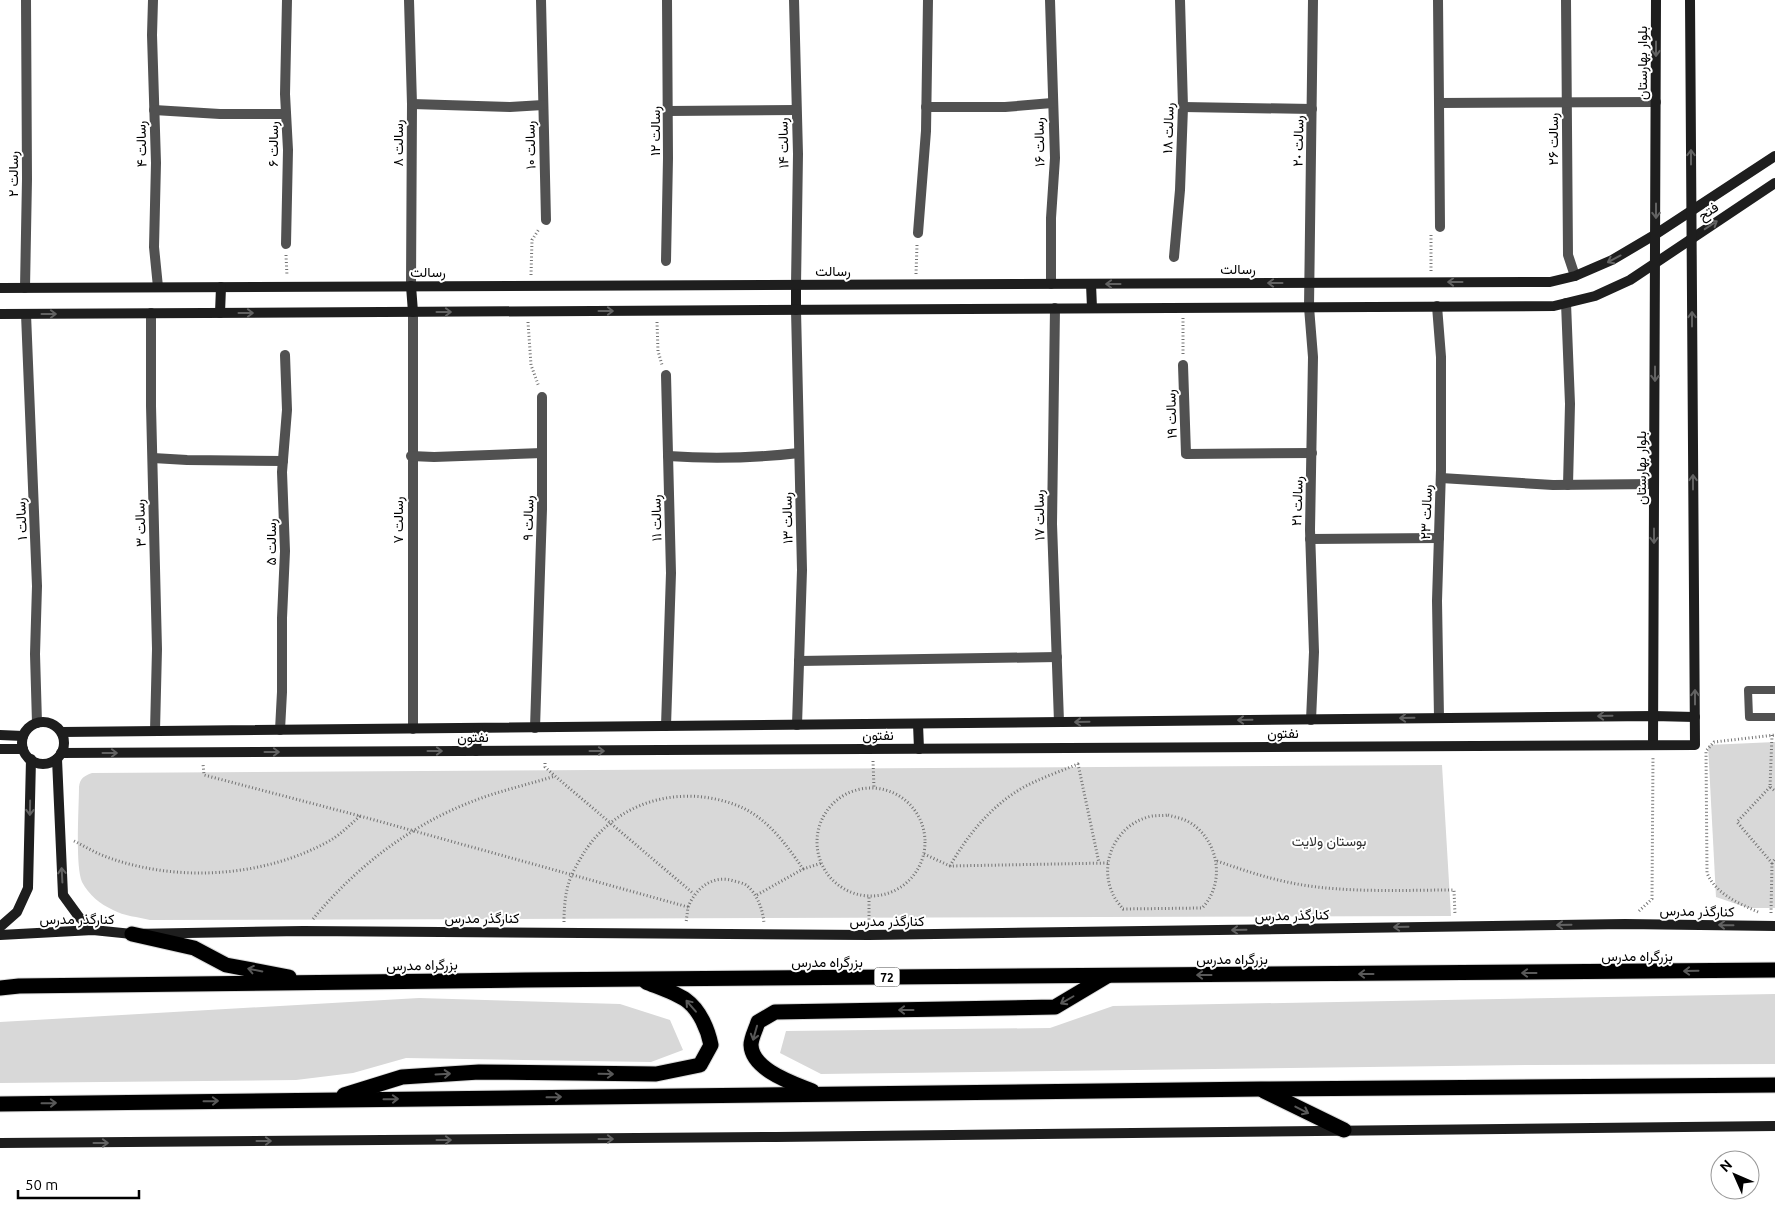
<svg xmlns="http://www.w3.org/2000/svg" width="1775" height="1215" font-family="Ubuntu,Vazirmatn,sans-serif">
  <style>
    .green { fill: #d8d8d8 }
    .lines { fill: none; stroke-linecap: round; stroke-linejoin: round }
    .highway-casing { stroke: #dbdbdb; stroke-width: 17 }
    .path { stroke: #737373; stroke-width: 3; stroke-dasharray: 1 2.5; stroke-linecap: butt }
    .lane { stroke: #515151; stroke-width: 8 }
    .street { stroke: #515151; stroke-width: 10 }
    .secondary { stroke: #1e1e1e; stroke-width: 10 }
    .highway { stroke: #000; stroke-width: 15 }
    .oneway { stroke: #626262 }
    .oneway2 { stroke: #595959 }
    .labels { text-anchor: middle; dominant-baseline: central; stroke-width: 4; stroke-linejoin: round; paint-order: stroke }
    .shield { fill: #fff; stroke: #4c4c4c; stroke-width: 1 }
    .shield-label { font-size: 12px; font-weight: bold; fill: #000 }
    .street-label { font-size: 14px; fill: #000; stroke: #fff }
    .park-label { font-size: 14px; fill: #2f2f2f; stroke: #fff }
  </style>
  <rect width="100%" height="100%" fill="#fff"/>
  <!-- green -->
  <g class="green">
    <polygon points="1775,742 1775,908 1748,908 1716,897 1708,745"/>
    <path d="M1442,765L1451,916L150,920C138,917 124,916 113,910C100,904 89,895 82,882C75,866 79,807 79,787C80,778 84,776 92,773Z"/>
    <polygon points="1775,994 1775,1064 1532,1065 821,1074 780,1053 786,1031 1050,1028 1113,1006"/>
    <polygon points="419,998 620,1004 670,1020 683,1050 651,1062 406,1058 353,1073 296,1080 0,1083 0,1022"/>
  </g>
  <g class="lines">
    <defs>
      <g id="highway">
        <polyline points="132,934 194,948 226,965 289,977"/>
        <polyline points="0,988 19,986 525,980 1775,970"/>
        <path d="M812,1091C793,1083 752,1070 751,1045C751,1038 756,1029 758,1022L775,1012L1055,1007L1107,976"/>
        <polyline points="1264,1091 1344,1130"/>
        <path d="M344,1095L402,1077L479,1072L656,1074L700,1065L711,1045C708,1030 700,1010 686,1000C676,993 658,987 646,982"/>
        <polyline points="0,1104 1261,1089 1775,1085"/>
      </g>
    </defs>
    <!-- highway casing -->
    <use href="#highway" class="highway-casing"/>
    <!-- path -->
    <g class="path">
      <polyline points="1431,235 1431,272"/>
      <polyline points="286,255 287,276"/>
      <polyline points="916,274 917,245"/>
      <polyline points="531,275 532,240 539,229"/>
      <polyline points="1183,318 1183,355"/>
      <polyline points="528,322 531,365 539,387"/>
      <polyline points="657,322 658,351 662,365"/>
      <polyline points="1772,735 1770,787 1775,791"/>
      <polyline points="873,761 874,788"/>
      <polyline points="545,763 545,767 555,776 694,894"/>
      <polyline points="1770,787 1737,822 1772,863 1775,859"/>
      <circle cx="871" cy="842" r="54"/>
      <path d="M1168,815C1174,817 1181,818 1187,821C1218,837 1227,882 1202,908L1123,909C1119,904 1114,898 1112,892C1099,862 1116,826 1148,817C1154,815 1161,816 1168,815Z"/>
      <polyline points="360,816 688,907 686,923"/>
      <path d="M74,841C84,846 94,852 104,856C175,883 264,878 331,840C341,834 351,824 360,816L204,775L203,764"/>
      <polyline points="924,854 950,866 1108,863"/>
      <path d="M1217,861C1243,870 1269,879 1297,884C1346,893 1404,890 1454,890L1455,915"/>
      <path d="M950,866C968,834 992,805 1024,787C1041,778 1061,771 1078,764L1099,863"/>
      <polyline points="803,869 822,863"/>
      <path d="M688,907C696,888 713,874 734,881C738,882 743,883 746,885C757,893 763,910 764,923"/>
      <polyline points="1639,911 1652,899 1653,756"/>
      <path d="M1758,912C1738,903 1716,894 1707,873L1706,751L1714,742L1775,735"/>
      <polyline points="1771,913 1772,863"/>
      <path d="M313,919C355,868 409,826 471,802C498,791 527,785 555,776"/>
      <path d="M564,922C564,909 565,897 568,885C572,872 579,861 585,851C618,801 680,784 736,805C766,816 786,844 803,869L755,896"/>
      <polyline points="869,923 869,896"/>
    </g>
    <!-- lane -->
    <polyline class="lane" points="1775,690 1748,690 1749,717 1775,717"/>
    <!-- street -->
    <g class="street">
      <polyline points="153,0 152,35 156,163 154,247 158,287"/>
      <polyline points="409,0 412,104 411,286"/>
      <polyline points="541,0 546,220"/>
      <polyline points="794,0 798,154 796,285"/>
      <polyline points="1050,0 1055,158 1051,218 1051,284"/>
      <polyline points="1438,0 1439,103"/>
      <polyline points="1566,0 1568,255 1575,276"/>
      <polyline points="412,104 510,107 543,105"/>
      <polyline points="926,107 1005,107 1052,103"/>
      <polyline points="1183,107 1312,109"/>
      <polyline points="154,110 220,114 286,114"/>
      <polyline points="668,111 796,110"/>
      <polyline points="1440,227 1439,103 1656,102"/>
      <polyline points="918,233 926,131 928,0"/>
      <polyline points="286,244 288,150 285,94 287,0"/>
      <polyline points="1174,257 1180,190 1183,107 1180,0"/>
      <polyline points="666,261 668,158 667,0"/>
      <polyline points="25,288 27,179 26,0"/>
      <polyline points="1566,303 1570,404 1568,485"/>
      <polyline points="1437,306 1441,357 1441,470 1437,601 1439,718"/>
      <polyline points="1055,308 1052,524 1059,722"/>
      <polyline points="796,310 802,570 797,725"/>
      <polyline points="413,312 413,729"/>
      <polyline points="151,313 151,406 157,649 155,731"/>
      <polyline points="26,314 37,586 35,654 37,723"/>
      <polyline points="1183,365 1186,454 1312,453"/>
      <polyline points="666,375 671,573 666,726"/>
      <polyline points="411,456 434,457 542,453"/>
      <path d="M668,456C712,459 755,458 799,453"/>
      <polyline points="153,458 187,460 283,461"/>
      <polyline points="1441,478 1553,485 1654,484"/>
      <polyline points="1310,539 1439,538"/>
      <polyline points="799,661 1057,657"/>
      <polyline points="1311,720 1314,652 1310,530 1313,357 1309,307 1313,0"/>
      <polyline points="535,728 542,509 542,397"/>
      <polyline points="280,730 282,692 282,618 285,551 282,472 287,410 285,355"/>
    </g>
    <!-- secondary -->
    <g class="secondary">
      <polyline points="1091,284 1092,308"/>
      <polyline points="796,285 796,310"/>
      <polyline points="411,286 413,312"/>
      <polyline points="0,288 1550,282 1575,276 1612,260 1656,234 1775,156"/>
      <polyline points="220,313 221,287"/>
      <polyline points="0,314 1554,306 1595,296 1630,280 1775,183"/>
      <circle cx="43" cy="743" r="21"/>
      <polyline points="918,724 919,749"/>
      <polyline points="62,732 1653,716 1695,717"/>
      <polyline points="0,735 23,736"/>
      <polyline points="1653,745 1656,0"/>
      <polyline points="0,749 23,749"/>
      <polyline points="476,751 478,728"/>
      <polyline points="61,753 1695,745 1690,0"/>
      <polyline points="57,759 63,895 79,917 93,930"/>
      <polyline points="0,927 17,912 28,888 31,759"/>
      <polyline points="0,935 93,930 132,934 303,931 869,935 1625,924 1775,926"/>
      <polyline points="0,1143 776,1137 1775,1126"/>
    </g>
    <!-- highway -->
    <use href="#highway" class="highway"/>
  </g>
  <!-- one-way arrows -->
  <defs><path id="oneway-shaft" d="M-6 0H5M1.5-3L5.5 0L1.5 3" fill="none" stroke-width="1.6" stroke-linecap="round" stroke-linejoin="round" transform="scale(1.25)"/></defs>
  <g class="oneway">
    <use href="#oneway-shaft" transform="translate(1656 49) rotate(90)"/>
    <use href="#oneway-shaft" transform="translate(1691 157) rotate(-90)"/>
    <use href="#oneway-shaft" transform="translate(1656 211) rotate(90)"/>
    <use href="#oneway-shaft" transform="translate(1711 225) rotate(-33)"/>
    <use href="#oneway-shaft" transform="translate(1614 259) rotate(152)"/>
    <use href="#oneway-shaft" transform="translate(1455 282) rotate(180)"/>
    <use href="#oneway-shaft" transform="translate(1275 283) rotate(180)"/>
    <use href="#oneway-shaft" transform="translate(1113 284) rotate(180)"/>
    <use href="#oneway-shaft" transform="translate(606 311)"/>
    <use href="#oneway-shaft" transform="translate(444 312)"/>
    <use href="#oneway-shaft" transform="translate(246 313)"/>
    <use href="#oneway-shaft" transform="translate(49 314)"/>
    <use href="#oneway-shaft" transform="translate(1692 319) rotate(-90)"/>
    <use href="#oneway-shaft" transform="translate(1655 374) rotate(90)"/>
    <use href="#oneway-shaft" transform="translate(1693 482) rotate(-90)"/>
    <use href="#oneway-shaft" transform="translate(1654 536) rotate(90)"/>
    <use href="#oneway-shaft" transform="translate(1695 697) rotate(-90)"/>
    <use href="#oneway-shaft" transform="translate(1605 716) rotate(179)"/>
    <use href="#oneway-shaft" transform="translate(1407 718) rotate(179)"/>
    <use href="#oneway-shaft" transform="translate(1245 720) rotate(179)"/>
    <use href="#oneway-shaft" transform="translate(1082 722) rotate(179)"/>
    <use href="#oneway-shaft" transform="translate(435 751)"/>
    <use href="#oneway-shaft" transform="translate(597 751)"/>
    <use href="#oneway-shaft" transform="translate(272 752)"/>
    <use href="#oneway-shaft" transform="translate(110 753)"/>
    <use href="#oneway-shaft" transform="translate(30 808) rotate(91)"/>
    <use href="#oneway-shaft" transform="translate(62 875) rotate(-93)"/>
    <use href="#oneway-shaft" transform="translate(1564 925) rotate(179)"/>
    <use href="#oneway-shaft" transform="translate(1726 925) rotate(-179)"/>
    <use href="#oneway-shaft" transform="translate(1401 927) rotate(179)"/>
    <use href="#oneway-shaft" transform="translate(1239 930) rotate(179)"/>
    <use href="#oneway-shaft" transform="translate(606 1139)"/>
    <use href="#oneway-shaft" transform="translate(444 1140)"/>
    <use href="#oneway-shaft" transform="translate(264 1141)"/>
    <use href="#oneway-shaft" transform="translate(101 1143)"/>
  </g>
  <g class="oneway2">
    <use href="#oneway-shaft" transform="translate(255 970) rotate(-169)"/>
    <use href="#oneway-shaft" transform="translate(1691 971) rotate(179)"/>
    <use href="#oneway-shaft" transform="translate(1529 973) rotate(180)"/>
    <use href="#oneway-shaft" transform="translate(1366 974) rotate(180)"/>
    <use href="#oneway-shaft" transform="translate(1204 975) rotate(180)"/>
    <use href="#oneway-shaft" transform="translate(1067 1000) rotate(150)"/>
    <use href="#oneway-shaft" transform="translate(691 1006) rotate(-131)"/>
    <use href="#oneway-shaft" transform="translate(906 1010) rotate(180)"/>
    <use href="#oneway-shaft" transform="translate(755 1033) rotate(106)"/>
    <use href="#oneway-shaft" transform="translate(443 1074) rotate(-3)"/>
    <use href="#oneway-shaft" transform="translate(606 1074) rotate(1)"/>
    <use href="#oneway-shaft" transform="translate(554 1097) rotate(-1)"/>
    <use href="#oneway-shaft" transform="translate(391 1099) rotate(-1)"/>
    <use href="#oneway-shaft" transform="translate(211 1101) rotate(-1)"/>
    <use href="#oneway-shaft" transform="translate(49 1103) rotate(-1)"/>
    <use href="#oneway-shaft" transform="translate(1302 1110) rotate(27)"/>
  </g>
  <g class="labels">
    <!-- shield labels -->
    <rect class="shield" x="874.5" y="967.5" width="25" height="19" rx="4"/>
    <g class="shield-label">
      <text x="887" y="977">72</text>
    </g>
    <!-- street labels -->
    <g class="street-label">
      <text transform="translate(1642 63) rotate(-90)">بلوار بهارستان</text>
      <text transform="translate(1168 128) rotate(-88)">رسالت ۱۸</text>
      <text transform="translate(655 131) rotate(-90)">رسالت ۱۲</text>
      <text transform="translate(1553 139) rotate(-90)">رسالت ۲۶</text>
      <text transform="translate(1298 141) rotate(-89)">رسالت ٢٠</text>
      <text transform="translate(1039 142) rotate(-91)">رسالت ۱۶</text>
      <text transform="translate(398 143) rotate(-90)">رسالت ۸</text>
      <text transform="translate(783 143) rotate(-91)">رسالت ۱۴</text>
      <text transform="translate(141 144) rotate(-91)">رسالت ۴</text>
      <text transform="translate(273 144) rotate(-90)">رسالت ۶</text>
      <text transform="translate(530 145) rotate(-91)">رسالت ۱۰</text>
      <text transform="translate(13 174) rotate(-90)">رسالت ۲</text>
      <text transform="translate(1708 211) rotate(-33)">فتح</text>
      <text x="1238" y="269">رسالت</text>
      <text x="833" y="271">رسالت</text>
      <text x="428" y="272">رسالت</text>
      <text transform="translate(1171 414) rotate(-92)">رسالت ۱۹</text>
      <text transform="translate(1641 468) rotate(-90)">بلوار بهارستان</text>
      <text transform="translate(1297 501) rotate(-88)">رسالت ۲۱</text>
      <text transform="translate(1426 512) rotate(-88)">رسالت ۲۳</text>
      <text transform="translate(1039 515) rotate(-91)">رسالت ۱۷</text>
      <text transform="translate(528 518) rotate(-89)">رسالت ۹</text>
      <text transform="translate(656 518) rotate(-91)">رسالت ۱۱</text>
      <text transform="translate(787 518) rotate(-91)">رسالت ۱۳</text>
      <text transform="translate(21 519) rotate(-93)">رسالت ۱</text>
      <text transform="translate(398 520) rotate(-90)">رسالت ۷</text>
      <text transform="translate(140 523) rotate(-92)">رسالت ۳</text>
      <text transform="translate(271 542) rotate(-90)">رسالت ۵</text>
      <text x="1283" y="733">نفتون</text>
      <text x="878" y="735">نفتون</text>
      <text x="473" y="737">نفتون</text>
      <text transform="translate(1697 911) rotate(1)">کنارگذر مدرس</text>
      <text transform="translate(1292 915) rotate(-1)">کنارگذر مدرس</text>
      <text x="482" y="918">کنارگذر مدرس</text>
      <text x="77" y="919">کنارگذر مدرس</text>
      <text x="887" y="921">کنارگذر مدرس</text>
      <text x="1637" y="956">بزرگراه مدرس</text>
      <text x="1232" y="959">بزرگراه مدرس</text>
      <text x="827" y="962">بزرگراه مدرس</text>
      <text transform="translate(422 965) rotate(-1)">بزرگراه مدرس</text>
    </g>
    <!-- park labels -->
    <g class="park-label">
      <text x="1329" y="841">بوستان ولایت</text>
    </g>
  </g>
  <!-- north arrow -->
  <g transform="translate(1735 1175) rotate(315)"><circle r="24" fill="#ffffff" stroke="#999999"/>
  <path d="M0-4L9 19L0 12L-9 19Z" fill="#000000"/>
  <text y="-8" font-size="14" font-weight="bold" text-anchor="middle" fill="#000000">N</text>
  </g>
  <!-- scale -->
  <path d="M18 1190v8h121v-8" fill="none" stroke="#000000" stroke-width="2.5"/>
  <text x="25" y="1190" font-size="15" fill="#000000" stroke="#ffffff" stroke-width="4" paint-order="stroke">50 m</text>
</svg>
